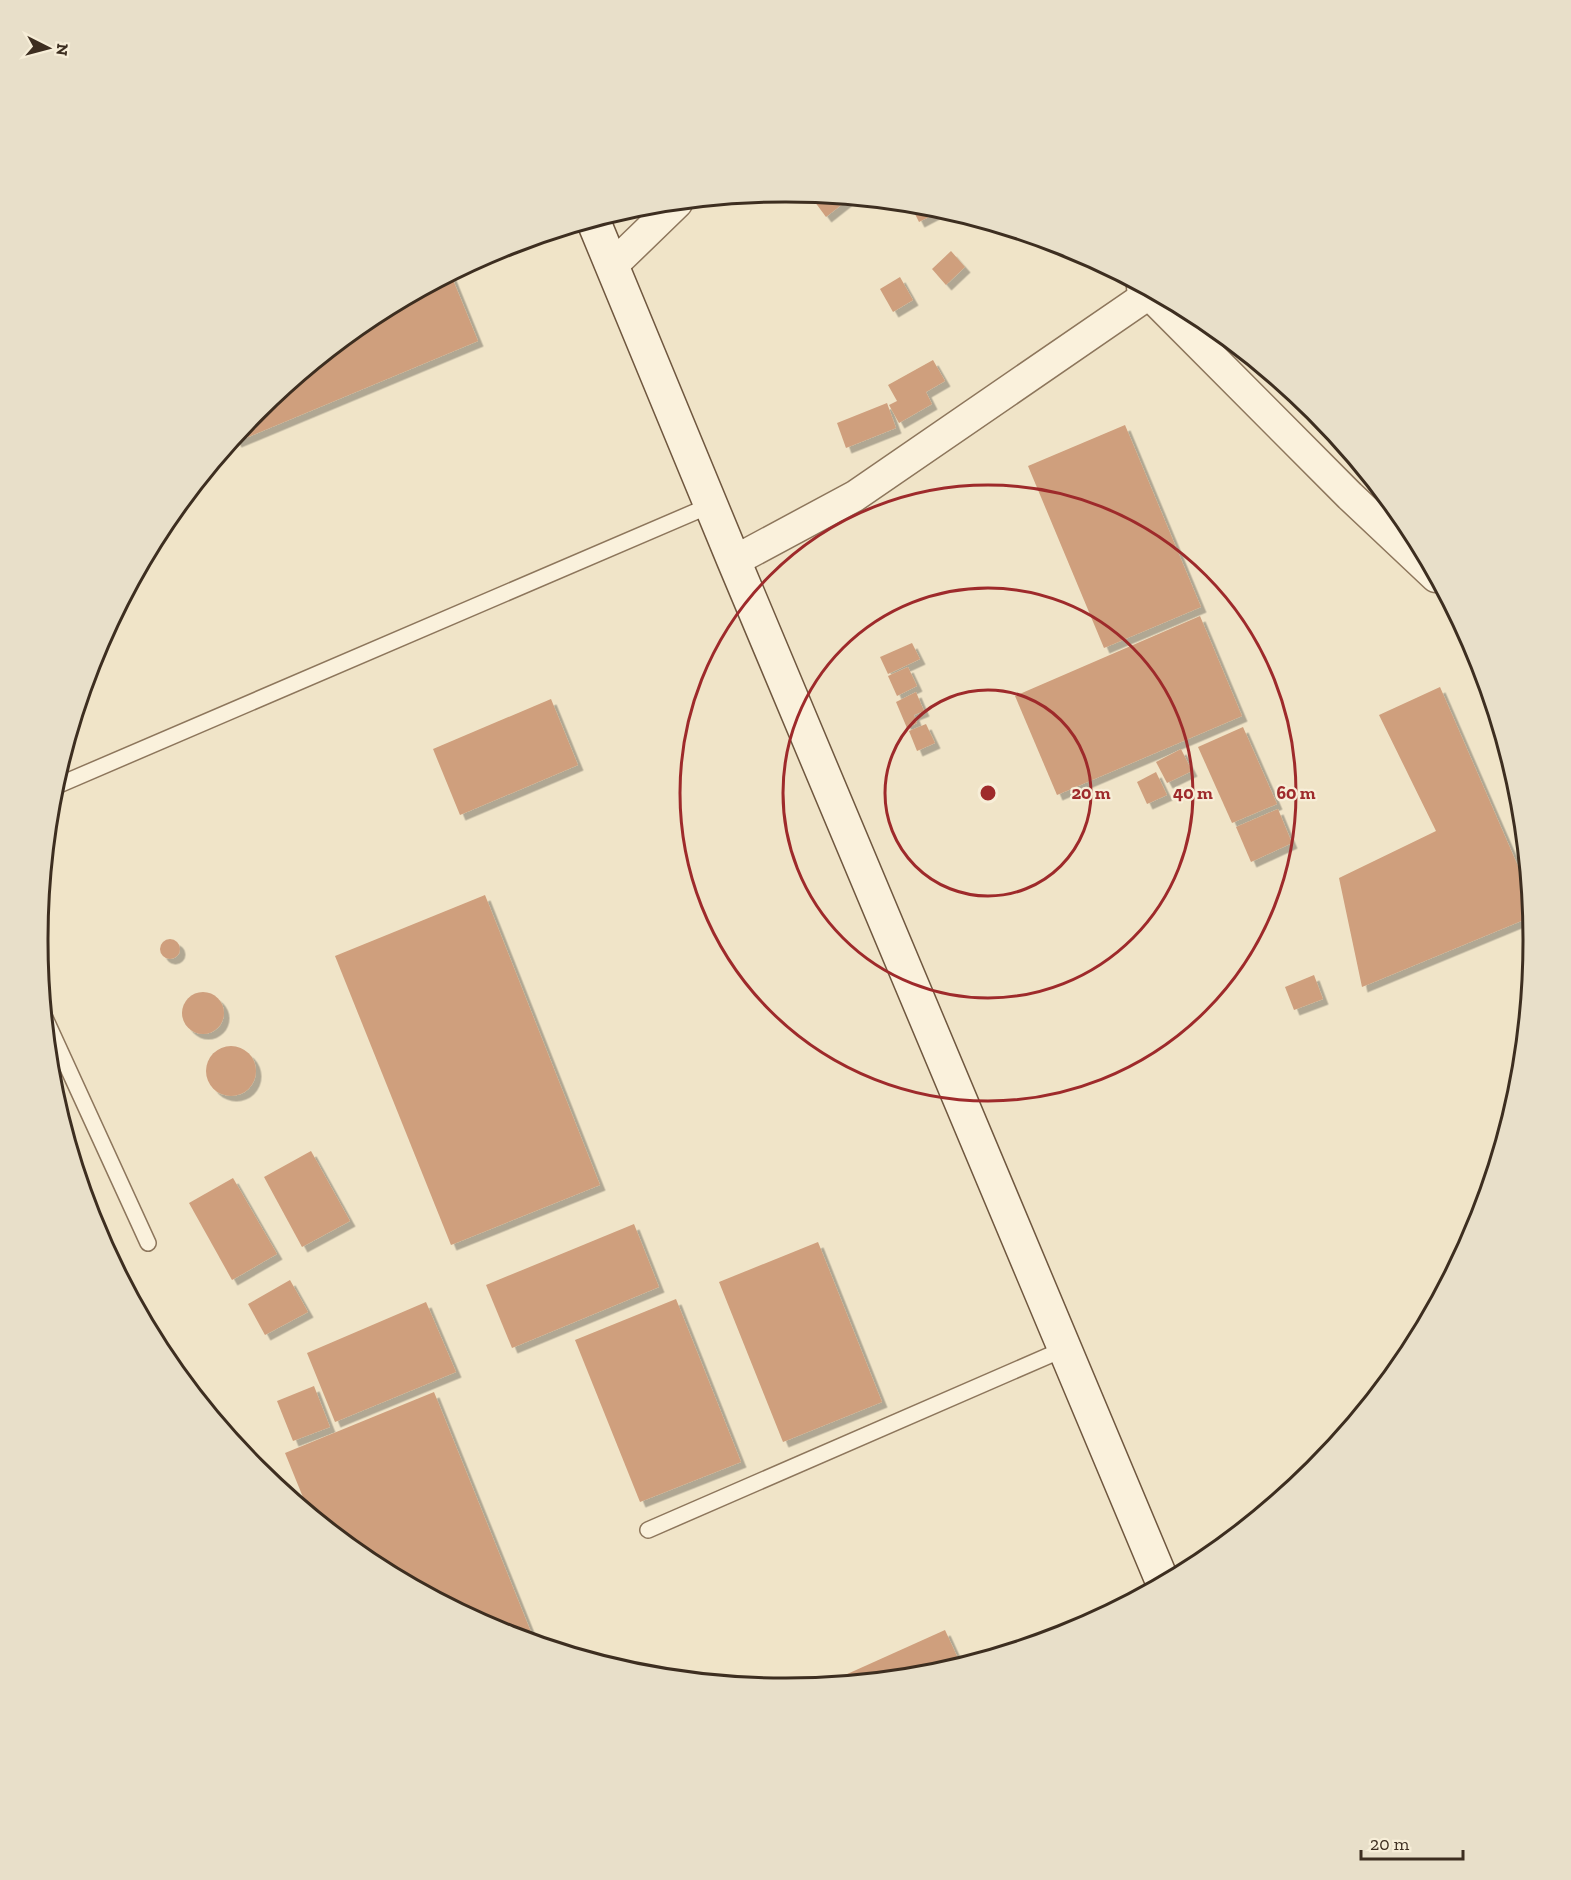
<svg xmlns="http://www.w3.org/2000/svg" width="1571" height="1880" font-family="'Zilla Slab',serif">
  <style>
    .building { fill: #cf9f7d; filter: url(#shadow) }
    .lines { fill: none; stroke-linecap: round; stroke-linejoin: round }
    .service-casing { stroke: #8d765c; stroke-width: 18 }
    .minor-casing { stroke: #8d765c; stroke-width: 33 }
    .secondary-casing { stroke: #6f573f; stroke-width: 36 }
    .service { stroke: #faf1dc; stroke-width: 15 }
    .minor { stroke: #faf1dc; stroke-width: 30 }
    .secondary { stroke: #faf1dc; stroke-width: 33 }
    .ring { fill: none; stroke: #9e2a2b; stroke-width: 3 }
    .rim { fill: none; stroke: #3d2e20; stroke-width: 3 }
    .centre { fill: #9e2a2b; stroke: #f7eed8; stroke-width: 3 }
    .ring-label { font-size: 18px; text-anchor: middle; font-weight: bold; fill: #9e2a2b; stroke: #f7eed8; stroke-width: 4.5; stroke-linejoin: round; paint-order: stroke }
  </style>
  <defs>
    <filter id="shadow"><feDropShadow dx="5.5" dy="5.5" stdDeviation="0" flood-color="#0004"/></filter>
  </defs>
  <rect width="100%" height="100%" fill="#f0e4c8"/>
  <!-- building -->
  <g class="building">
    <polygon points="809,194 850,198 826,217"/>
    <polygon points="910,204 932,206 939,209 940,211 919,222"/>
    <polygon points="951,251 965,267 946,285 932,269"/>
    <polygon points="451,275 478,341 236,442 234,438 257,411 370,318"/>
    <polygon points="900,277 913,300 893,312 880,289"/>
    <polygon points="933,360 945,381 926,392 932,404 899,423 889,405 897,401 888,385"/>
    <polygon points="887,403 896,428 846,448 837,423"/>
    <polygon points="1125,425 1201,607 1104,648 1028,466"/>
    <polygon points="1200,616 1242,716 1057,795 1015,696"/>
    <polygon points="912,643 920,659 888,674 880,657"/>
    <polygon points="908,667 917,686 897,696 888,676"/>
    <polygon points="1440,687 1528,889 1531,917 1362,987 1339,878 1436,831 1379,715"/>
    <polygon points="916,692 924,711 914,715 917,723 907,728 896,702"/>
    <polygon points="551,699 578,765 460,815 433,749"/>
    <polygon points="926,724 935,743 917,751 909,731"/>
    <polygon points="1243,727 1277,804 1232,823 1198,747"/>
    <polygon points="1181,749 1192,771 1167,783 1156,762"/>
    <polygon points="1156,772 1167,795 1147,804 1137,782"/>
    <polygon points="1278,809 1292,843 1251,862 1236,827"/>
    <polygon points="485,895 600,1185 451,1245 335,956"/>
    <circle cx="170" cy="949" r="10"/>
    <polygon points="1314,975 1323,999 1294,1010 1285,987"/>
    <circle cx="203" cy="1013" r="21"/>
    <circle cx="231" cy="1071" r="25"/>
    <polygon points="311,1151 350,1221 302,1247 264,1177"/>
    <polygon points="233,1178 277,1254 232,1280 189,1203"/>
    <polygon points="634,1224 659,1287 512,1348 486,1285"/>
    <polygon points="818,1242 882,1402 783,1442 719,1282"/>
    <polygon points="290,1280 308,1312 265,1335 248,1304"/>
    <polygon points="676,1299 741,1462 640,1502 575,1340"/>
    <polygon points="426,1302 456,1372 335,1422 307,1353"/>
    <polygon points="314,1386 330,1427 293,1441 277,1401"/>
    <polygon points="434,1392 535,1642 499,1631 370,1562 309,1512 285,1453"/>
    <polygon points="945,1630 961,1665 931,1674 825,1684"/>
  </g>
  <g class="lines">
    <defs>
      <g id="service">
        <polyline points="54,787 711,505"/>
        <polyline points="45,1018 148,1243"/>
        <polyline points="648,1530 1064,1349"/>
      </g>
      <g id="minor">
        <polyline points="613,265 677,203"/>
        <polyline points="1142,287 1350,496 1436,577"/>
        <polyline points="734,561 855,496 1149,294"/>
      </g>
      <polyline id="secondary" points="593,220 734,561 1163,1583"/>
    </defs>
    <!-- service casing -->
    <use href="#service" class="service-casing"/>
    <!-- minor casing -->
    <use href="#minor" class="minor-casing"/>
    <!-- secondary casing -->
    <use href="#secondary" class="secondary-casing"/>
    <!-- service -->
    <use href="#service" class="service"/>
    <!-- minor -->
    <use href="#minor" class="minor"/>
    <!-- secondary -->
    <use href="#secondary" class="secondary"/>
  </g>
  <!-- distance rings -->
  <g class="ring">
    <circle cx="988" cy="793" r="103"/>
    <circle cx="988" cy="793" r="205"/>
    <circle cx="988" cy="793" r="308"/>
  </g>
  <!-- crop -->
  <path d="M0 0H1571V1880H0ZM785 202H786A737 737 0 0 1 1523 939V941A737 737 0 0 1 786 1678H785A737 737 0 0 1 48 941V939A737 737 0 0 1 785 202Z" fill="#e8dfc9" fill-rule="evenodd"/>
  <path class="rim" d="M785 202H786A737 737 0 0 1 1523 939V941A737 737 0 0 1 786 1678H785A737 737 0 0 1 48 941V939A737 737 0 0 1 785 202Z"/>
  <circle cx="988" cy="793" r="9" class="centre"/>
  <g class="ring-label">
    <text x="1091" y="799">20 m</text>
    <text x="1193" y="799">40 m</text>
    <text x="1296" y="799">60 m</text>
  </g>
  <!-- north arrow -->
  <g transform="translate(48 48) rotate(96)" stroke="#f7eed8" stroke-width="4.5" paint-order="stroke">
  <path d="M0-4.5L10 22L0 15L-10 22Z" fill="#3d2e20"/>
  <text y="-9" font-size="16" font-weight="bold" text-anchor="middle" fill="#3d2e20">N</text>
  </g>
  <!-- scale -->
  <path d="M1361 1850v9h102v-9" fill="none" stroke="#3d2e20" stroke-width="3"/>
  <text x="1370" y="1850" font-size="18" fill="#3d2e20" stroke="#f7eed8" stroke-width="4.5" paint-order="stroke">20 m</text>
</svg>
